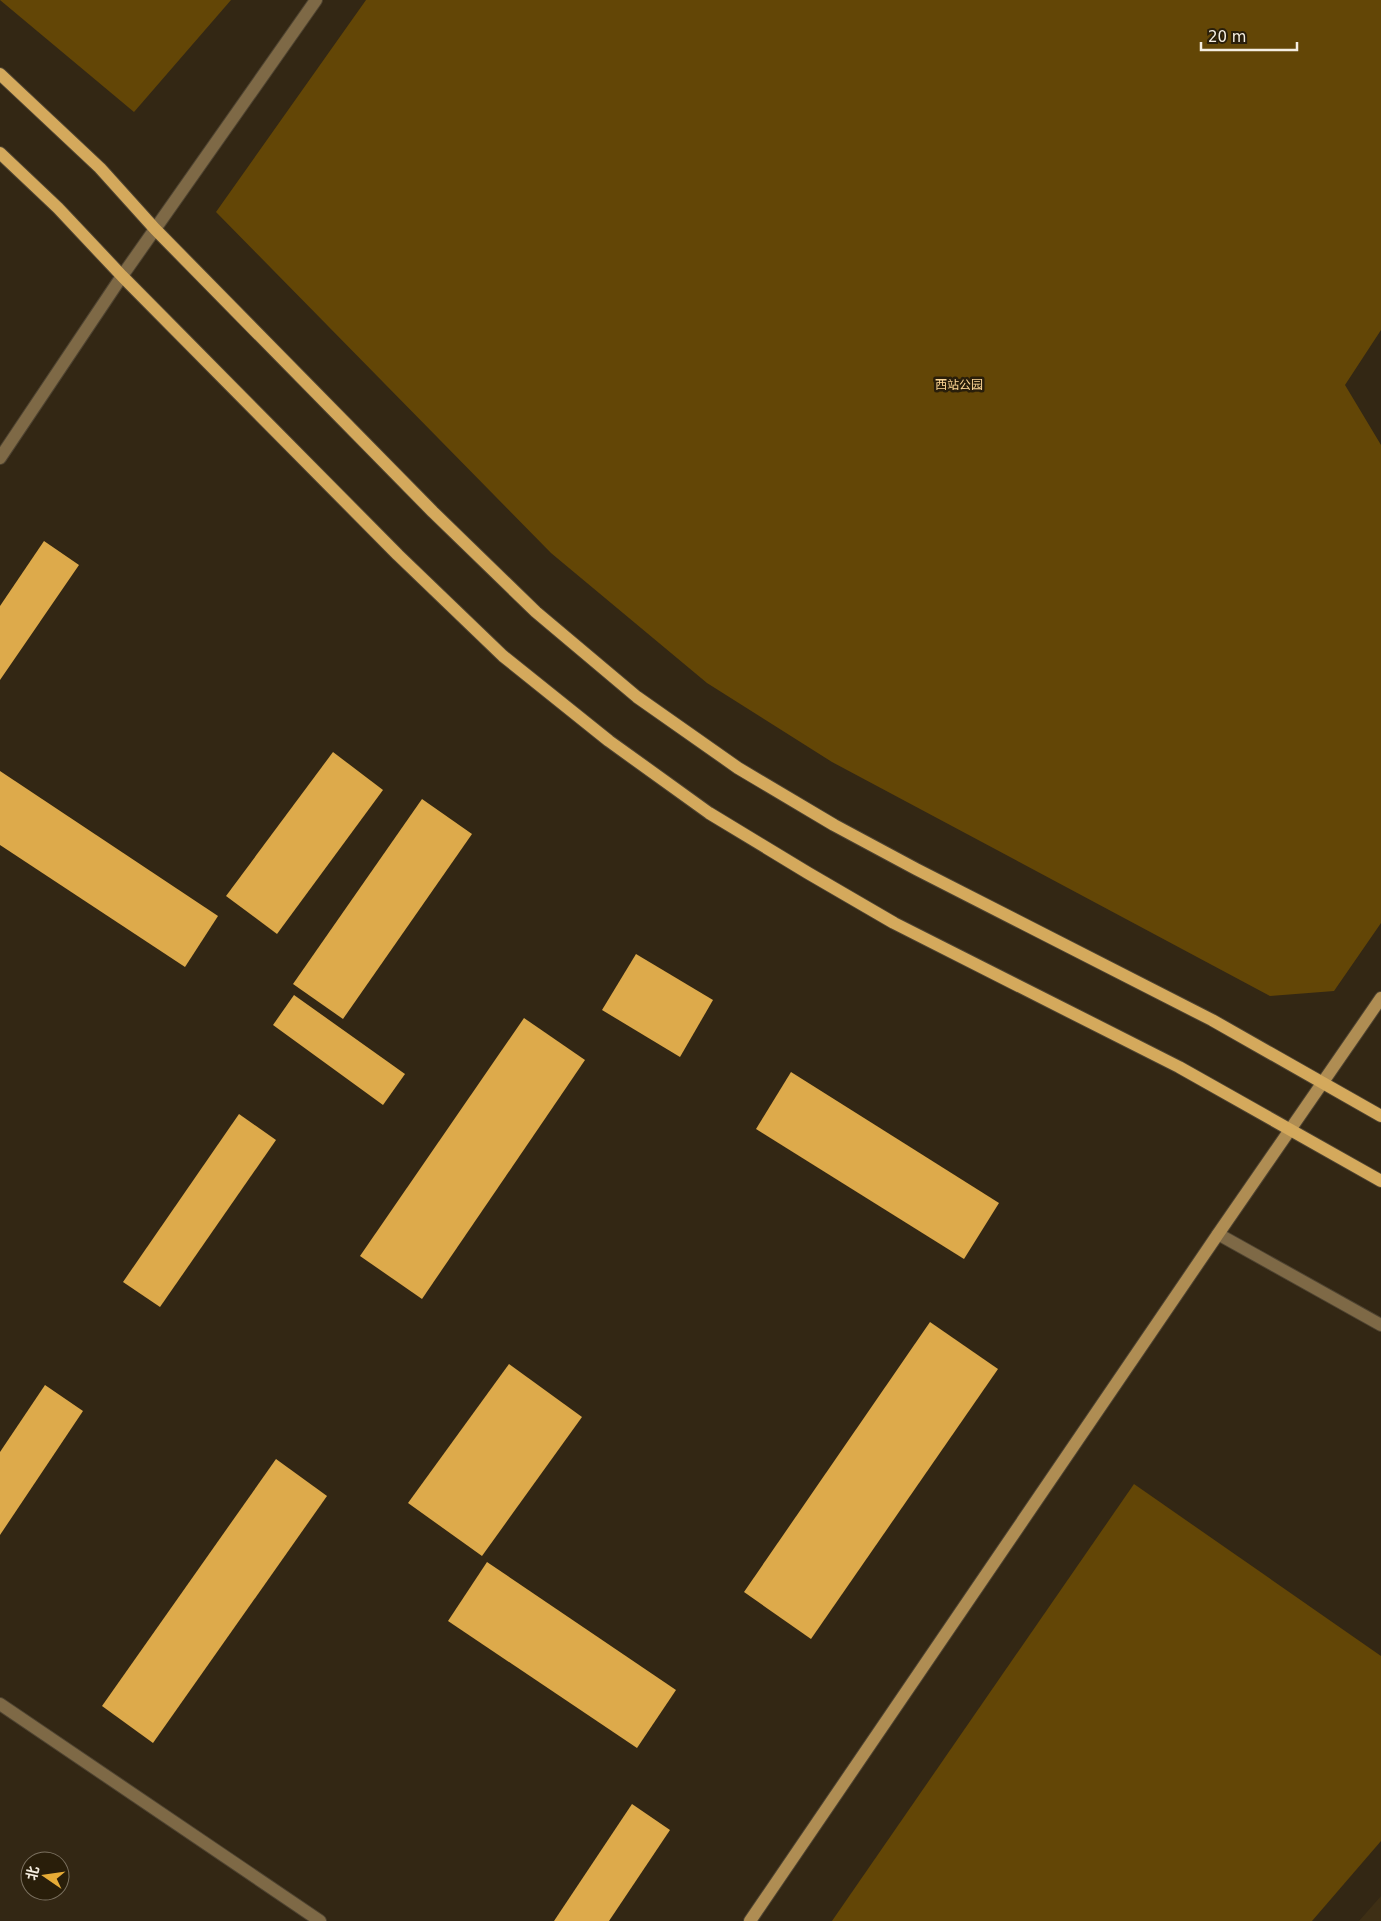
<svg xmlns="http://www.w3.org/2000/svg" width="1381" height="1921" font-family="'DejaVu Sans','Noto Sans SC',sans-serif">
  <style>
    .built { fill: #3e2f15 }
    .green { fill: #634606 }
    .building { fill: #ddaa4b }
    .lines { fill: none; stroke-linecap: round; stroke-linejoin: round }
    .street-casing { stroke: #4e4331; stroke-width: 14 }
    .secondary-casing { stroke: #4e4331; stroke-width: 14 }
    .primary-casing { stroke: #4e4331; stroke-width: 14 }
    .street { stroke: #7e6946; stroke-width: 12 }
    .secondary { stroke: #af8d53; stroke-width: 12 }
    .primary { stroke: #d4a95c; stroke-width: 12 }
    .labels { text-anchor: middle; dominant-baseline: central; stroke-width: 5; stroke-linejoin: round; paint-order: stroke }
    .park-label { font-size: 12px; fill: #fed795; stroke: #291e0a }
  </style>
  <rect width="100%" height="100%" fill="#332714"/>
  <!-- built -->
  <polygon class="built" points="1381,1896 1381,1921 1359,1921"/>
  <!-- green -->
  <g class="green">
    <polygon points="0,0 231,0 134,112"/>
    <polygon points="366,0 1381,0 1381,330 1345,385 1381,445 1381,923 1334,991 1270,996 832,762 707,683 551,553 216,212"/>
    <polygon points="1134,1484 1381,1656 1381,1841 1312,1921 832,1921"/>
  </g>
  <!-- building -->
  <g class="building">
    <polygon points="44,541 79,565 0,680 0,606"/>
    <polygon points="333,752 383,790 277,934 226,896"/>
    <polygon points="0,771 218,916 185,967 0,845"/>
    <polygon points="422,799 472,834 343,1019 293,984"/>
    <polygon points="636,954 713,1000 680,1057 602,1010"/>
    <polygon points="294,995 405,1074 383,1105 273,1025"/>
    <polygon points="524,1018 585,1060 422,1299 360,1256"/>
    <polygon points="791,1072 999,1203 964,1259 756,1129"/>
    <polygon points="239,1114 276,1140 160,1307 123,1282"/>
    <polygon points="930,1322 998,1369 811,1639 744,1592"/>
    <polygon points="509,1364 582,1417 482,1556 408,1503"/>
    <polygon points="45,1385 83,1411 0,1535 0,1452"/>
    <polygon points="276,1459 327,1496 153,1743 102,1706"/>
    <polygon points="487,1562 676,1690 637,1748 448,1621"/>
    <polygon points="632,1804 670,1830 609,1921 554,1921"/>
  </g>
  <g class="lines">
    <defs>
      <g id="street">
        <polyline points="0,458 122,276 316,0"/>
        <polyline points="1218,1234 1381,1325"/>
        <polyline points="0,1704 320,1921"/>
      </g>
      <polyline id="secondary" points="750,1921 1218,1234 1381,998"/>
      <g id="primary">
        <polyline points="0,74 100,168 155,229 433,512 536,612 637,697 738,768 834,825 916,869 1212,1020 1381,1116"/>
        <polyline points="0,153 58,208 122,276 398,555 503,656 609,741 709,813 808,873 894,923 1179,1067 1381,1181"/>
      </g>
    </defs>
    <!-- street casing -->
    <use href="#street" class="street-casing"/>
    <!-- secondary casing -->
    <use href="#secondary" class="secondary-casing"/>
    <!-- primary casing -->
    <use href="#primary" class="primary-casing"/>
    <!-- street -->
    <use href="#street" class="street"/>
    <!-- secondary -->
    <use href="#secondary" class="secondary"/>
    <!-- primary -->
    <use href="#primary" class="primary"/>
  </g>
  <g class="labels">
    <!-- park labels -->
    <g class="park-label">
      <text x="959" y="385">西站公园</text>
    </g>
  </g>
  <!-- north arrow -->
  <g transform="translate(45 1876) rotate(283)"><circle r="24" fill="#291e0a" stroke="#7b7160"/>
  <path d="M0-4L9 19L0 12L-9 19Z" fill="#e7ac37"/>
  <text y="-8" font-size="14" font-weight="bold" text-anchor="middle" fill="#f5eee1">北</text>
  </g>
  <!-- scale -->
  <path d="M1201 42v8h96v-8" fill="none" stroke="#f5eee1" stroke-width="2.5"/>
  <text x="1208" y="42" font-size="15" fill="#f5eee1" stroke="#291e0a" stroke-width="4" paint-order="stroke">20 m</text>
</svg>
